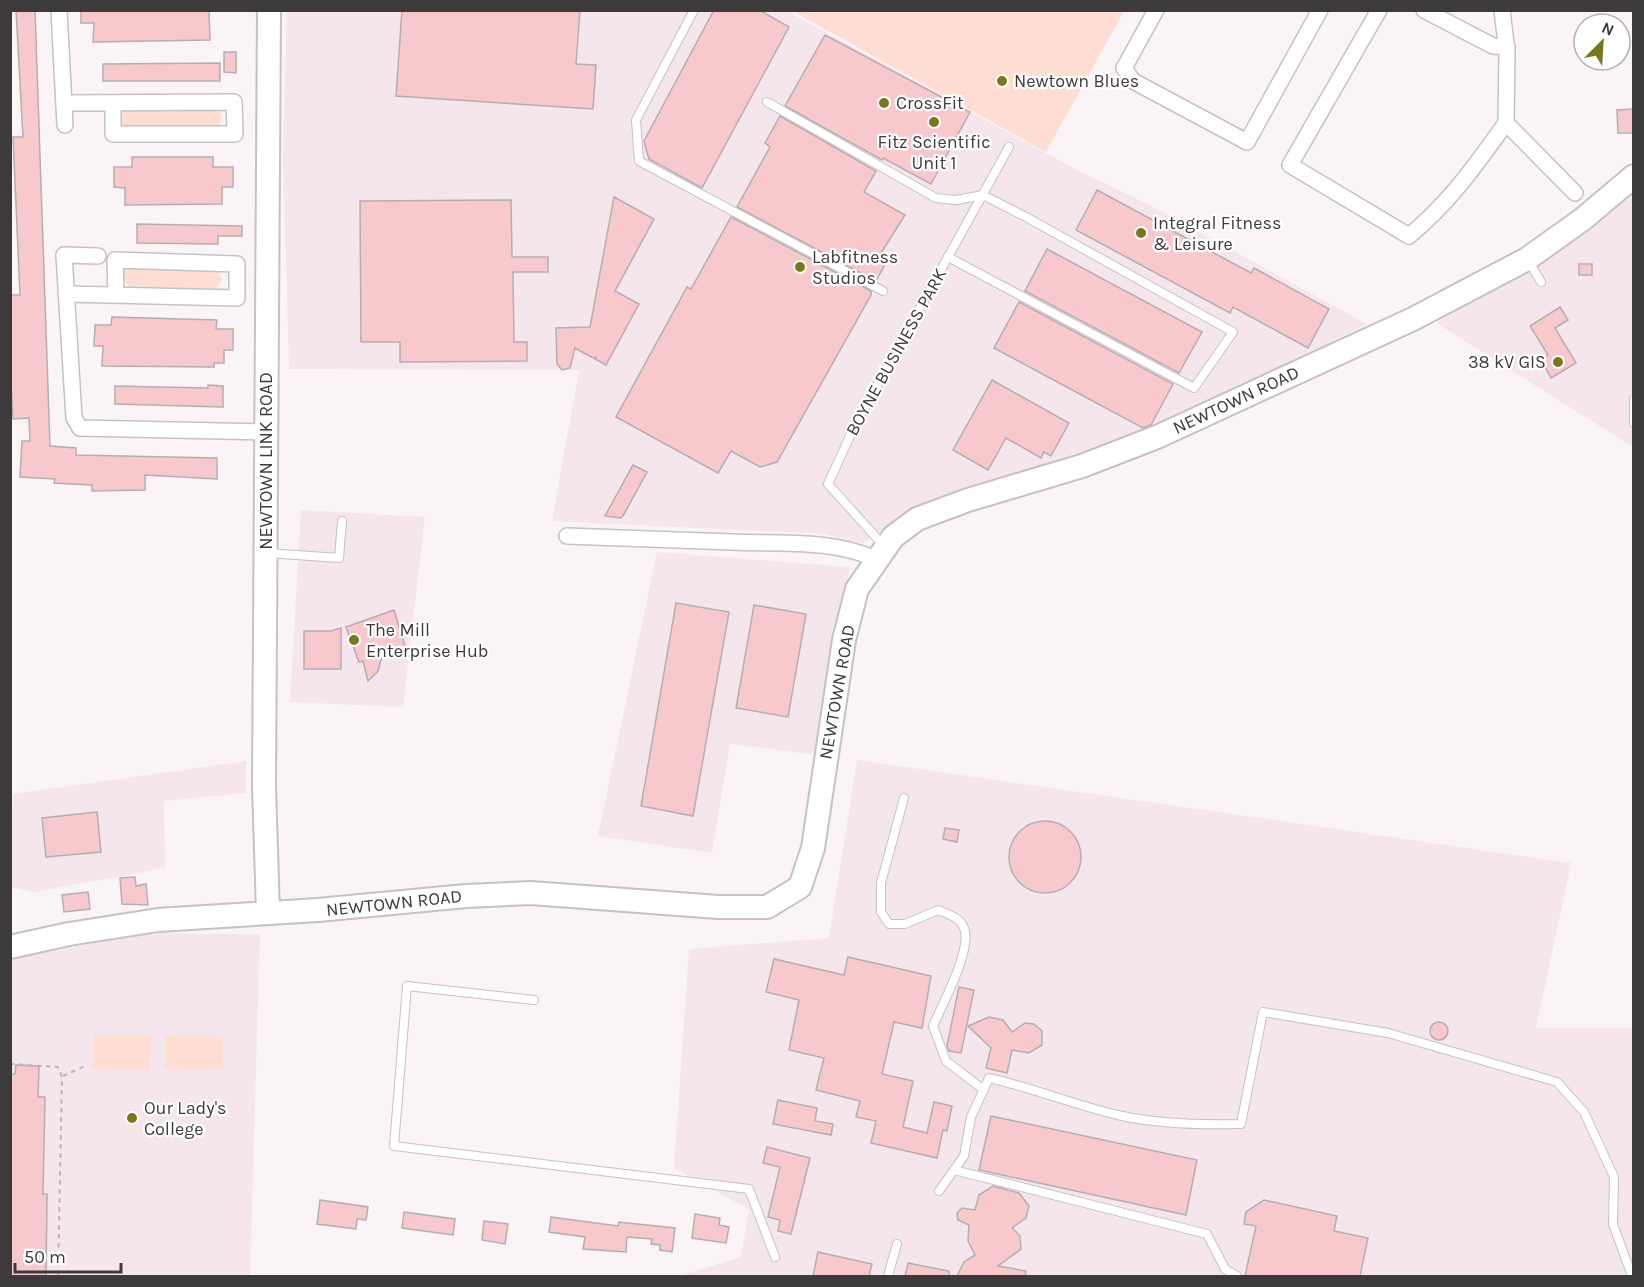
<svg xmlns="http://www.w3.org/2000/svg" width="1644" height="1287" font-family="Karla,sans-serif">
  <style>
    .built { fill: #f4e6ec }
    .green { fill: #feddd3 }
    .building { fill: #f8c9cc; stroke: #b4aeae; stroke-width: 1.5 }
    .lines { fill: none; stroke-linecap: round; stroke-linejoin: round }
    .lane-casing { stroke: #c6c1c3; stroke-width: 10 }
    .street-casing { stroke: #c6c1c3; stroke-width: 18 }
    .secondary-casing { stroke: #c6c1c3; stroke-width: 26 }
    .path { stroke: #bbb6b9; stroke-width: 2; stroke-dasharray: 4.5 4.5; stroke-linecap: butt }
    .lane { stroke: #fff; stroke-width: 8 }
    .street { stroke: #fff; stroke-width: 15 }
    .secondary { stroke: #fff; stroke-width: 22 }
    .poi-dot { fill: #78771d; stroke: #fff; stroke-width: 2 }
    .labels { text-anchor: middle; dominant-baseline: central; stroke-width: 4.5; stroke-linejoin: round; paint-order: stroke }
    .poi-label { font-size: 18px; fill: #3c3a3b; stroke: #fff; text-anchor: start }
    .street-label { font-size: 18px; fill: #3c3a3b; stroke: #fff }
  </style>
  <rect width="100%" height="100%" fill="#faf4f7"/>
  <!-- built -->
  <g class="built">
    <polygon points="287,11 787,11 1073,168 1155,208 1367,324 1244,387 1083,458 956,498 889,524 863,544 824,534 552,521 579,370 289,369 283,157"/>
    <polygon points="1633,192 1633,447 1436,323 1586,233"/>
    <polygon points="301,510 425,517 403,707 290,702"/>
    <polygon points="657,552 850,567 816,755 730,744 712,853 598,836"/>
    <polygon points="857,760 1571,863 1536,1028 1633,1028 1633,1276 679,1276 741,1257 749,1209 674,1168 689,949 829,938"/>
    <polygon points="246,761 246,793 164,801 165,868 34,892 11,887 13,794"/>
    <polygon points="152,933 260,934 250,1276 11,1276 11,959"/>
  </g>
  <!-- green -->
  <g class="green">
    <polygon points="792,11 1124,10 1124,11 1046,152"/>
    <polygon points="123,108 216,108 222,111 220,125 212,128 125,128 118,123 118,114"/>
    <polygon points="128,267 211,269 219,273 222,280 217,287 208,289 129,286 121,278 123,272"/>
    <polygon points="94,1035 151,1036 150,1070 93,1069"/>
    <polygon points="166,1036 223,1037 223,1070 165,1069"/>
  </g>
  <!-- building -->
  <g class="building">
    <polygon points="16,10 35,10 50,446 76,448 76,455 217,458 217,479 145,475 145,490 92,491 92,485 54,483 55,479 20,477 22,441 30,441 29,418 13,419 10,370 10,295 20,295 13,137 23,137"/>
    <polygon points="81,10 209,10 210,40 93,42 94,23 81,23"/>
    <polygon points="402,10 580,10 576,64 596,65 593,109 396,96"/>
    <polygon points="714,10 759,10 789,27 702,188 649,159 644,141"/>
    <polygon points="825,35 970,112 931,184 883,158 882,160 785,106"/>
    <polygon points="224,52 236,52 236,73 224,72"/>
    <polygon points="220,63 220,81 103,81 103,64"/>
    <polygon points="1634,109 1634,133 1618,133 1617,110"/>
    <polygon points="780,116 876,171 864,192 905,215 881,253 889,257 876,281 737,207 770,147 765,143"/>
    <polygon points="132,157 213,157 213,167 233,167 233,187 222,187 222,204 125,205 125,188 114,187 114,167 132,167"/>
    <polygon points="1097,190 1251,273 1254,268 1329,309 1308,348 1233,307 1230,313 1076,230"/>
    <polygon points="614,197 654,219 615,291 639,304 606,365 595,359 596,357 593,358 575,348 570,368 562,370 557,364 556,328 590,327"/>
    <polygon points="511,200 512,257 548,257 548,272 513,272 514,342 527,342 527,361 400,362 400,342 361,342 360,201"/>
    <polygon points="731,217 871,291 871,295 777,462 760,467 731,451 718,473 616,417 687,287 691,289"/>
    <polygon points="137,224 242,226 242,236 218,236 218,244 137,243"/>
    <polygon points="1047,249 1202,332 1179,373 1025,291"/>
    <rect x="1579" y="264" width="13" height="11"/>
    <polygon points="1019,302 1173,384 1151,425 1143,428 994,348"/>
    <polygon points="1560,307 1568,320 1555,328 1576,363 1551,378 1541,360 1548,355 1530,326"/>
    <polygon points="112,317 217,320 216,329 233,329 233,350 224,350 224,363 214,363 214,367 102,366 103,346 94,346 95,325 111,325"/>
    <polygon points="992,380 1069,423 1051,456 1044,452 1041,458 1006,438 988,470 953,450"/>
    <polygon points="208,385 223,386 223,407 115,404 115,386 208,388"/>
    <polygon points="633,465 647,472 624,514 621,518 605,516"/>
    <polygon points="676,603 729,612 693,816 641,806"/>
    <polygon points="754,605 806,614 788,717 736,708"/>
    <polygon points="394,610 406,649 382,656 378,671 368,681 363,661 359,662 346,627"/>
    <polygon points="341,628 341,669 304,669 304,631 331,631"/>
    <polygon points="97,812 101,852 46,857 42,818"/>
    <circle cx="1045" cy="857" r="36"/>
    <polygon points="945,828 959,830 957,842 943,839"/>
    <polygon points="135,877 136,886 146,884 148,905 122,904 120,878"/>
    <polygon points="88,892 90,909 64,912 62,895"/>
    <polygon points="848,957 931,976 922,1028 894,1022 882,1074 913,1081 903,1127 927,1133 934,1102 952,1106 947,1131 943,1130 937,1158 871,1143 876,1121 856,1117 860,1101 816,1090 824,1058 789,1050 799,1000 766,992 774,959 844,975"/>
    <polygon points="959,987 974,990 961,1053 949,1051 947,1046"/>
    <polygon points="989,1017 1003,1020 1012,1032 1025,1023 1034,1024 1042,1031 1042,1045 1029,1053 1012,1050 1007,1073 986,1068 991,1048 968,1026"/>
    <circle cx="1439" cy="1031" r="9"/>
    <polygon points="16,1065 39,1066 38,1097 45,1097 43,1194 47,1194 46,1276 10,1276 10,1074 15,1074"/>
    <polygon points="778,1100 817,1108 815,1121 833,1124 831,1135 773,1124"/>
    <polygon points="991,1116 1197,1160 1186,1215 979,1170"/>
    <polygon points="767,1147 810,1158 791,1234 778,1231 780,1220 768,1217 780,1167 763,1163"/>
    <polygon points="993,1186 1019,1193 1029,1206 1026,1218 1012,1228 1020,1236 1021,1249 998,1266 1026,1271 1025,1276 957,1276 964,1262 975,1255 968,1241 969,1225 958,1220 957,1213 962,1208 975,1210 979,1195"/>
    <polygon points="320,1200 368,1207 366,1220 357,1219 356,1229 317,1224"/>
    <polygon points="1264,1200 1337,1216 1334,1231 1368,1238 1360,1276 1245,1276 1256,1226 1244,1224 1246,1212"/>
    <polygon points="404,1212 455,1219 453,1235 402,1228"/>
    <polygon points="695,1214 720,1218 719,1225 729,1227 726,1243 692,1238"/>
    <polygon points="551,1217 618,1226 619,1222 675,1228 672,1252 660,1250 660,1245 651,1244 652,1239 627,1237 626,1252 583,1249 585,1237 549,1232"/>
    <polygon points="484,1221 508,1224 505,1244 482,1240"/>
    <polygon points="818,1252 872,1264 869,1276 813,1276"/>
    <polygon points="908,1263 949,1271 949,1276 905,1276"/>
  </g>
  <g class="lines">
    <defs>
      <g id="lane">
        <polyline points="694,10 636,120 639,161 883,291"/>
        <polyline points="767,102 936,198 956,200 983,195 1026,217 1233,332 1194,388 948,257"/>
        <polyline points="1528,260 1541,282"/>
        <polyline points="1634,399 1634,423"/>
        <polyline points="884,546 828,484 856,423 1009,147"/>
        <polyline points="267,553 339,558 342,521"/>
        <path d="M904,798L881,883V912L889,924H905L938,910C947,914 960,917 964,928C973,948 942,1005 933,1026L946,1061L984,1090"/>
        <polyline points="534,1000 407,986 394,1146 749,1189 775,1257"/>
        <polyline points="954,1170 1207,1234 1225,1269 1237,1276"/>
        <path d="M939,1191L964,1156L971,1117L989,1078C1034,1088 1077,1106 1122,1116C1160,1124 1202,1125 1241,1124L1263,1012L1388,1033L1557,1082L1584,1112L1614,1177L1613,1224L1632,1276"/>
        <polyline points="888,1276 897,1244"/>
      </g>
      <g id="street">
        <polyline points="59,10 65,125"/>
        <polyline points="1156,10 1124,68 1133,81 1247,142 1320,10"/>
        <path d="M1379,10L1290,165L1409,236C1450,202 1475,166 1506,123L1575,193"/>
        <polyline points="1424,10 1493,46 1507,47"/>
        <polyline points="1502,10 1507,52 1506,123"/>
        <polyline points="65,103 234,102 235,134 113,134 113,103"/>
        <polyline points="98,256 64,255 74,418 80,428 267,432"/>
        <polyline points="66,294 237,298 237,264 115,260 116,295"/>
        <path d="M567,536C622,538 677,540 732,542C780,544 831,539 876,559"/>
      </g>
      <g id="secondary">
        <polyline points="268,912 264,786 269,10"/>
        <polyline points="10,947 69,934 158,920 318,910 466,896 531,893 718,907 767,907 800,887 813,848 844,640 857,589 893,537 917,519 968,500 1082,466 1157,437 1413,319 1527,259 1583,219 1634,176"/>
      </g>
    </defs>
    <!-- lane casing -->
    <use href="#lane" class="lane-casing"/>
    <!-- street casing -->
    <use href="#street" class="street-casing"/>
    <!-- secondary casing -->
    <use href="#secondary" class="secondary-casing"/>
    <!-- path -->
    <g class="path">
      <polyline points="10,1064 58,1067 62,1077 58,1276"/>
      <polyline points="63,1076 85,1066"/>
    </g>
    <!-- lane -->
    <use href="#lane" class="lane"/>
    <!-- street -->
    <use href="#street" class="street"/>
    <!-- secondary -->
    <use href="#secondary" class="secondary"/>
  </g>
  <!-- markers -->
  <g class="poi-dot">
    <circle cx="1002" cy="81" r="6"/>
    <circle cx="884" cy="103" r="6"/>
    <circle cx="934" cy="122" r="6"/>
    <circle cx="1141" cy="233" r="6"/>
    <circle cx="800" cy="267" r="6"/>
    <circle cx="1558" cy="362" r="6"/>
    <circle cx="354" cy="640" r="6"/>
    <circle cx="132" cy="1118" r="6"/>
  </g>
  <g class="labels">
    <!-- poi labels -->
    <g class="poi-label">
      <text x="1014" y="81">Newtown Blues</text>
      <text x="896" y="103">CrossFit</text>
      <text x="934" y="142" text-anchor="middle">Fitz Scientific<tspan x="934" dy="21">Unit 1</tspan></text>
      <text x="1153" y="223">Integral Fitness<tspan x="1153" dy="21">&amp; Leisure</tspan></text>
      <text x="812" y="257">Labfitness<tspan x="812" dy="21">Studios</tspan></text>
      <text x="1546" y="362" text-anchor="end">38 kV GIS</text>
      <text x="366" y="630">The Mill<tspan x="366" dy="21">Enterprise Hub</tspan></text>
      <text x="144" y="1108">Our Lady's<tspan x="144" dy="21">College</tspan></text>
    </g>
    <!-- street labels -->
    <g class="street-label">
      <text transform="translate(896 352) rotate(-61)">BOYNE BUSINESS PARK</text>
      <text transform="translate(1236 400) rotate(-25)">NEWTOWN ROAD</text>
      <text transform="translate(266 461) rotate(-90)">NEWTOWN LINK ROAD</text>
      <text transform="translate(837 692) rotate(-80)">NEWTOWN ROAD</text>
      <text transform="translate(394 903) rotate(-6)">NEWTOWN ROAD</text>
    </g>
  </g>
  <!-- border -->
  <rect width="1644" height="1287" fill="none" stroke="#3c3a3b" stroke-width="24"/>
  <!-- north arrow -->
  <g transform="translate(1602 42) rotate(24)"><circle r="28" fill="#ffffff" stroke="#b1b0b1" stroke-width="1.5"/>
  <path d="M0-4.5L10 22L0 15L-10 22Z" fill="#78771d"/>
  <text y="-9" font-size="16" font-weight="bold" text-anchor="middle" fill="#3c3a3b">N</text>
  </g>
  <!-- scale -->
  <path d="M15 1263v9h106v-9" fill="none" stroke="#3c3a3b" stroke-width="3"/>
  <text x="24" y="1263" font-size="18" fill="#3c3a3b" stroke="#ffffff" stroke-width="4.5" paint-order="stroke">50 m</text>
</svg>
